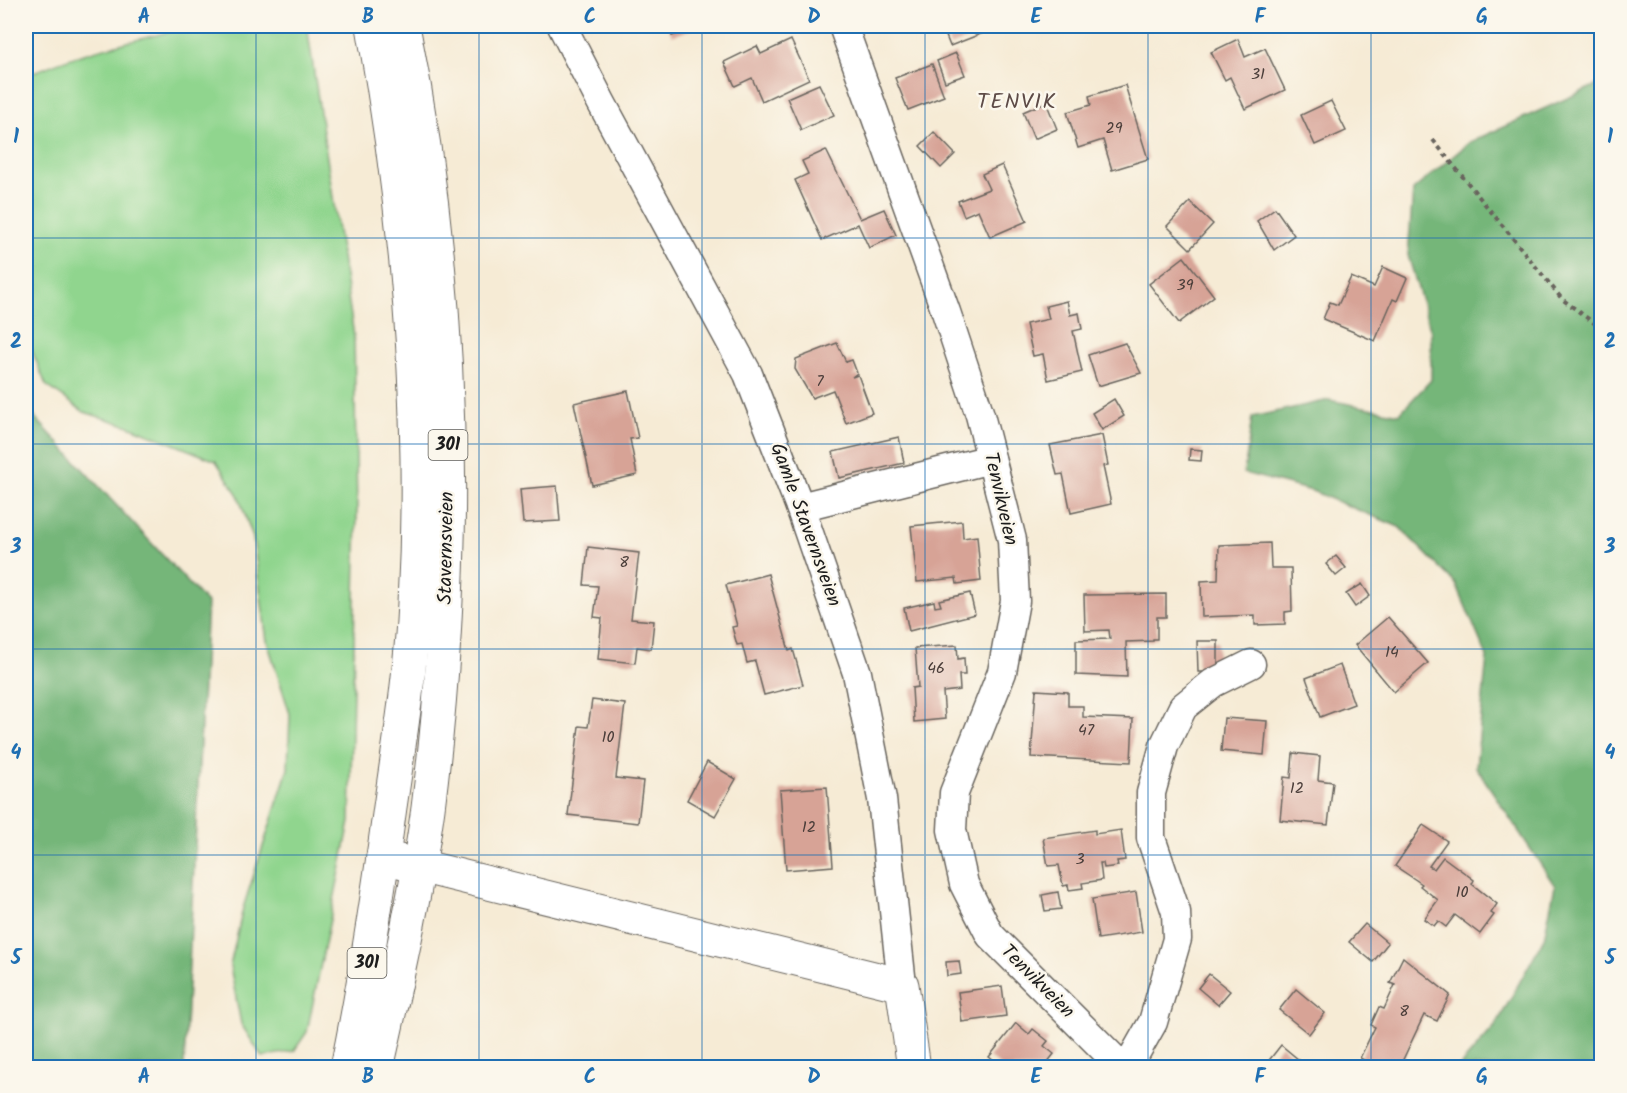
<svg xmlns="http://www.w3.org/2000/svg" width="1627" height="1093" font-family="Kalam,sans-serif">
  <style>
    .green { fill: #90d58e; stroke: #567855; stroke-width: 1.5 }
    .forest { fill: #74b679; stroke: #48694a; stroke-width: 1.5 }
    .building { fill: #d7a396 }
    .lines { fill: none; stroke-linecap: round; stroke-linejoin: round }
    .minor-casing { stroke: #68645d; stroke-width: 31 }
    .tertiary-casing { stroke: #68645d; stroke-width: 35 }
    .primary-casing { stroke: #68645d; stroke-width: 35 }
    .path { stroke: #68645d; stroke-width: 4; stroke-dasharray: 4.5 4.5; stroke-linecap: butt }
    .minor { stroke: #fff; stroke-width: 28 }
    .tertiary { stroke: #fff; stroke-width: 33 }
    .primary { stroke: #fff; stroke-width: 33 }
    .grid { fill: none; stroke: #1f6fb2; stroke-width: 1.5; stroke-opacity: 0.55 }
    .labels { text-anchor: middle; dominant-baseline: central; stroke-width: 5; stroke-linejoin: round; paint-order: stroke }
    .number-label { font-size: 16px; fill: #4b3e3a }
    .shield { fill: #fbf7ec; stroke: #5f5e5a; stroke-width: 1.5 }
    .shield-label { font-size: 18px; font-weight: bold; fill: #1c1c1c }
    .street-label { font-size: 20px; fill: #1c1c1c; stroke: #fbf7ec }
    .quarter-label { font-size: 22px; letter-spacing: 1.5px; fill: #5d4b47; stroke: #fbf7ec }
    .neatline { fill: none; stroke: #1f6fb2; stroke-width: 2 }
    .grid-label { font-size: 20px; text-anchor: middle; font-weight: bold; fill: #1f6fb2 }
  </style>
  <rect width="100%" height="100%" fill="#fbf7ec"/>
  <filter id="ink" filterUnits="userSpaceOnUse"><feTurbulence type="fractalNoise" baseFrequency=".0167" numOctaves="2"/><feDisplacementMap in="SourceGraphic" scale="12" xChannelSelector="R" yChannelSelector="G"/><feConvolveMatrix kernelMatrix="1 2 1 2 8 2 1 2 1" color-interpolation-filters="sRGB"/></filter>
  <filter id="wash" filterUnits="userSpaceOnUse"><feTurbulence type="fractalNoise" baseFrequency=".008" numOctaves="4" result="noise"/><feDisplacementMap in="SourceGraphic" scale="24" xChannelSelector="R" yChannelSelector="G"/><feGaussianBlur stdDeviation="1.35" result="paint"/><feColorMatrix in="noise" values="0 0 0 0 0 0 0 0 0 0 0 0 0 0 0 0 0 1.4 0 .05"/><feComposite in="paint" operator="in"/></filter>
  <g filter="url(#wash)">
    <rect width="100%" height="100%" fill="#f6ebd5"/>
    <!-- green -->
    <path class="green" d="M194,26H307L354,336L357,512L350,822L307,1032L294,1051L262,1057L241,1024L230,966L243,908L288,769L290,714L267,641L253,538L238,495L216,461L129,426L84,412L46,385L26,336V76C78,51 138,40 194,26Z"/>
    <!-- forest -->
    <g class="forest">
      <polygon points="1601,83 1601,1067 1459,1067 1496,1025 1544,938 1555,886 1476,767 1487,657 1456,584 1399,527 1312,491 1244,473 1252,417 1329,400 1399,414 1431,380 1431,332 1408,255 1413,190 1470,142"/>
      <polygon points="26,399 30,412 207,603 184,1067 26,1067"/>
    </g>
    <g id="blocks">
      <!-- building -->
      <g class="building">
        <polygon points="668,26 700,26 672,36"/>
        <polygon points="942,26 995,26 996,28 950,46"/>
        <polygon points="1238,39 1245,57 1265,48 1285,90 1245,109 1230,77 1225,80 1211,52"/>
        <polygon points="791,40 809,79 762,101 752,78 735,86 724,62 757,46 761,54"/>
        <polygon points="956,53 965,75 945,82 937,61"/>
        <polygon points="932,64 944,96 908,110 895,78"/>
        <polygon points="819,84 834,115 801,130 787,98"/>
        <polygon points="1125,85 1148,159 1112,170 1103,140 1078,148 1067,112 1091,105 1089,96"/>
        <polygon points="1331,101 1346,131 1315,145 1301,115"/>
        <polygon points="1046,102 1057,129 1034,139 1023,112"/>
        <polygon points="934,132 955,154 941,168 920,146"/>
        <polygon points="826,150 860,219 884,209 896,235 869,248 858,224 822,240 795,180 808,174 802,161"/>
        <polygon points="1002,165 1027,221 990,237 978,210 964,216 958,201 989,189 982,174"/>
        <polygon points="1190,202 1213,224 1190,249 1167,226"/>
        <polygon points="1275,208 1294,235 1274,250 1257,221"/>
        <polygon points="1184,257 1214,296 1179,323 1149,284"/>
        <polygon points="1383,267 1407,278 1397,301 1393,299 1375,341 1323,319 1330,302 1338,305 1351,277 1374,287"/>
        <polygon points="1067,301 1070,315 1079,313 1082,329 1073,331 1082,372 1048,380 1043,354 1033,356 1026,324 1049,319 1046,306"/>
        <polygon points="837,343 846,362 852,360 857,373 852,377 858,375 872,413 846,423 833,390 812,398 795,369 796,359"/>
        <polygon points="1125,343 1141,373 1098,386 1088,355"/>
        <polygon points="628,391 638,438 630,439 637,475 592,485 574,403"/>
        <polygon points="1114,399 1124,416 1102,430 1092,413"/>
        <polygon points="1102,435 1108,465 1103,466 1111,504 1071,513 1063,474 1057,475 1050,445"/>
        <polygon points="899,437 904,463 839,478 833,452"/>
        <polygon points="1190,449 1202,450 1201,461 1189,460"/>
        <polygon points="557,486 560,521 523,523 520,489"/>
        <polygon points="962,521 963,538 977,536 981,581 957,584 956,578 917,582 911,526"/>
        <polygon points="1270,543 1271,568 1291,568 1292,611 1285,612 1285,624 1255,625 1255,615 1202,617 1201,581 1218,580 1219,545"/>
        <polygon points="588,547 639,553 631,619 654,621 651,649 637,647 635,663 598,659 602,618 594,617 598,586 584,585"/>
        <polygon points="1336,556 1346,568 1336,576 1326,564"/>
        <polygon points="768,574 789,651 793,649 803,685 764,695 755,661 747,663 742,644 737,645 732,627 737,626 726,585"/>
        <polygon points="1362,584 1370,596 1355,607 1346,594"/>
        <polygon points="970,593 975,614 909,631 904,608 934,601 935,607 941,606 939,600"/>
        <polygon points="1166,594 1166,617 1157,617 1157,639 1153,639 1153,641 1126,642 1127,677 1076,675 1076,640 1110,639 1109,630 1085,631 1084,595"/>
        <polygon points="1388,617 1428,663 1394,692 1355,645"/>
        <polygon points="1197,641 1218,641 1218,672 1198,672"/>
        <polygon points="957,645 958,659 964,658 965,675 959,675 960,690 943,692 945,719 914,722 912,688 918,687 915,648"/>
        <polygon points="1340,665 1354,704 1320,717 1306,678"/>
        <polygon points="1036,690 1068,692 1068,706 1083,706 1083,717 1133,719 1131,762 1031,757"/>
        <polygon points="592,700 625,704 616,778 643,781 638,823 568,815 579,726 588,727"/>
        <polygon points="1224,718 1267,721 1264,755 1221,751"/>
        <polygon points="1293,753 1320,756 1318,780 1333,782 1328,825 1280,820 1284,777 1291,778"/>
        <polygon points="707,762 736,779 715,816 687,800"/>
        <polygon points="827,787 833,866 786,870 780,790"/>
        <polygon points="1423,825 1447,841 1429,866 1434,869 1443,857 1474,880 1472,884 1497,904 1491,913 1494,915 1480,934 1455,915 1446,927 1438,921 1434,926 1424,919 1438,900 1420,886 1422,884 1395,866"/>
        <polygon points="1095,830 1095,834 1121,830 1125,860 1117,861 1118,866 1104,868 1103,863 1100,863 1102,880 1082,883 1083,888 1069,890 1068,885 1063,886 1059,865 1048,866 1043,838"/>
        <polygon points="1058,892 1061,909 1045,911 1042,895"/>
        <polygon points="1136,892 1142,932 1098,939 1092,899"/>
        <polygon points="1365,924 1388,943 1373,962 1349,942"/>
        <polygon points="1403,957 1450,995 1437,1021 1424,1015 1399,1068 1379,1068 1360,1058 1375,1027 1371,1025 1379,1007 1384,1009 1395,985 1390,983"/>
        <polygon points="959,961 961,974 947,976 946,962"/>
        <polygon points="1209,974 1230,991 1218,1005 1198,988"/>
        <polygon points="1002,986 1006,1016 962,1022 958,992"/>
        <polygon points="1296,989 1325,1013 1309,1034 1279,1010"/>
        <polygon points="1016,1023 1029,1034 1033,1029 1048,1041 1044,1046 1054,1054 1043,1068 1003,1068 989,1057"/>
        <polygon points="1281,1045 1304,1064 1312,1068 1263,1068"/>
      </g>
    </g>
  </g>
  <g filter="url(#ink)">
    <use href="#blocks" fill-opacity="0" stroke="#68645d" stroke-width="1.5"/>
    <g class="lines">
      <defs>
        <g id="minor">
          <polyline points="562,26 601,102 748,374 800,507 857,673 882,799 902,985"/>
          <polyline points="843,26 946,312 980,415 1012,540 1015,601 1002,672 954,793 952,830 964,884 990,935 1123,1068"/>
          <polyline points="800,507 991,459"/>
          <polyline points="1127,1068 1153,1022 1177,939 1176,912 1151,838 1151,793 1164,746 1183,707 1213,683 1251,664"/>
        </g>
        <polyline id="tertiary" points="383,857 902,985 914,1068"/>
        <g id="primary">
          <path d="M347,1068C365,981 378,895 390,807C400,739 411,672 414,603C425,410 407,215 373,26"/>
          <path d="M377,1068C396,982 416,896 428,808C461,548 455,283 403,26"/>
        </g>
      </defs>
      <!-- minor casing -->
      <use href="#minor" class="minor-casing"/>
      <!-- tertiary casing -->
      <use href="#tertiary" class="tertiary-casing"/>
      <!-- primary casing -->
      <use href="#primary" class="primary-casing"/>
      <!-- path -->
      <polyline class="path" points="1433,140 1562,299 1602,329"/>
      <!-- minor -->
      <use href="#minor" class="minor"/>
      <!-- tertiary -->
      <use href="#tertiary" class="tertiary"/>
      <!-- primary -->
      <use href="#primary" class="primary"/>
    </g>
  </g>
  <!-- grid -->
  <path class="grid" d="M256,26V1068M479,26V1068M702,26V1068M925,26V1068M1148,26V1068M1371,26V1068M26,238H1602M26,444H1602M26,649H1602M26,855H1602"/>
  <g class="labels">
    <!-- number labels -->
    <g class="number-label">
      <text x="1258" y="74">31</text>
      <text x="1114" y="128">29</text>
      <text x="1185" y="285">39</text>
      <text x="820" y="381">7</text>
      <text x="624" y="562">8</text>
      <text x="1392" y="652">14</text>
      <text x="936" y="668">46</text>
      <text x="1086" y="730">47</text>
      <text x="608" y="737">10</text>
      <text x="1297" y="788">12</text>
      <text x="809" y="827">12</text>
      <text x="1080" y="859">3</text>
      <text x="1462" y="892">10</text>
      <text x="1404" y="1011">8</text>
    </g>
    <!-- shield labels -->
    <g class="shield">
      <rect x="428.5" y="430" width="39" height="30" rx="4.5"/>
      <rect x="347.5" y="948" width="39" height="30" rx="4.5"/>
    </g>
    <g class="shield-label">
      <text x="448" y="445">301</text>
      <text x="367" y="963">301</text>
    </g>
    <!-- street labels -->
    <g class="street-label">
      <text transform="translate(1000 499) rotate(77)">Tenvikveien</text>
      <text transform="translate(805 525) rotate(70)">Gamle Stavernsveien</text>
      <text transform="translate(447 548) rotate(-89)">Stavernsveien</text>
      <text transform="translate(1037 982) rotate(45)">Tenvikveien</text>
    </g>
    <!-- quarter labels -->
    <g class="quarter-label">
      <text x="1017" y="102">TENVIK</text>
    </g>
  </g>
  <!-- margin -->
  <rect width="1627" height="1093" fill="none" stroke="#fbf7ec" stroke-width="66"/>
  <rect x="33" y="33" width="1561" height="1027" class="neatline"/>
  <g class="grid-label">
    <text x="144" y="23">A</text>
    <text x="368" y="23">B</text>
    <text x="590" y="23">C</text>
    <text x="814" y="23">D</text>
    <text x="1036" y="23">E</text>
    <text x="1260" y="23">F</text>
    <text x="1482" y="23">G</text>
    <text x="16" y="143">1</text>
    <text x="1610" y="143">1</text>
    <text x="16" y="348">2</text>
    <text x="1610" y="348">2</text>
    <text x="16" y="553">3</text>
    <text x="1610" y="553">3</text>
    <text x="16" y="759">4</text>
    <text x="1610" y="759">4</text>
    <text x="16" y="964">5</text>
    <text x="1610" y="964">5</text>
    <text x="144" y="1083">A</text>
    <text x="368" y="1083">B</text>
    <text x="590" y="1083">C</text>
    <text x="814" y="1083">D</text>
    <text x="1036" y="1083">E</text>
    <text x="1260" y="1083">F</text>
    <text x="1482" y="1083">G</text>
  </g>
</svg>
